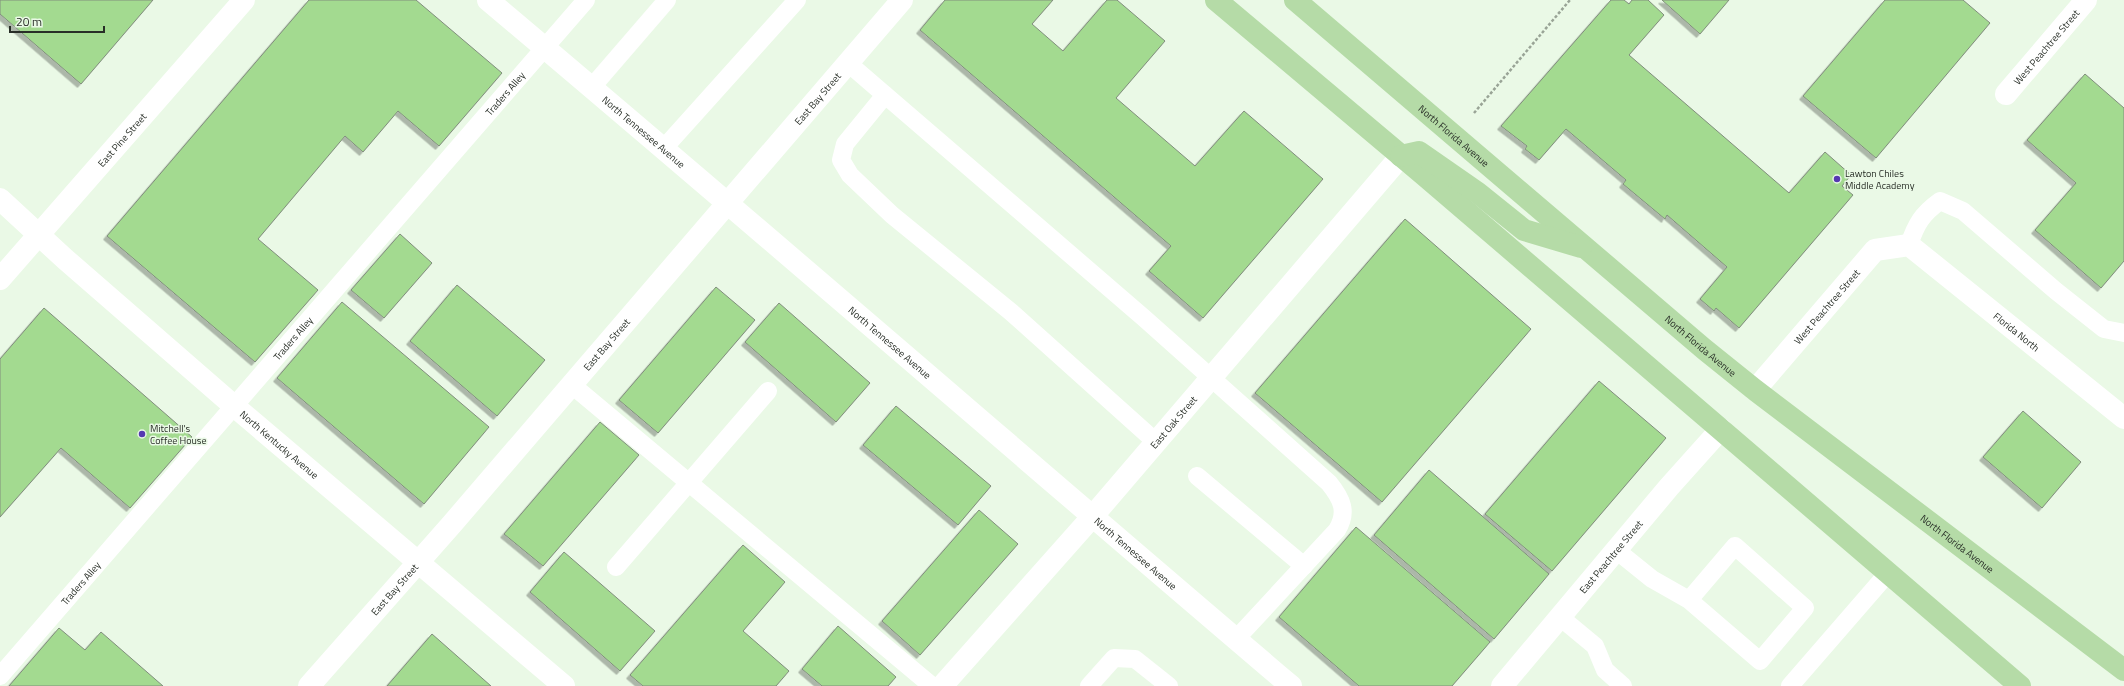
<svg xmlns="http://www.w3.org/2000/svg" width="2124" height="686" font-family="'Titillium Web',sans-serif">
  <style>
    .building { fill: #a3da90; stroke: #818e7d; filter: url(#shadow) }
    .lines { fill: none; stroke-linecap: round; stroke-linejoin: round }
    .path { stroke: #99a496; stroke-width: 2.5; stroke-dasharray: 3 2; stroke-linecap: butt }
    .service { stroke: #fff; stroke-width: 18 }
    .minor { stroke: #fff; stroke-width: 22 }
    .tertiary { stroke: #fff; stroke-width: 22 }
    .primary { stroke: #b5dba7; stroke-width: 22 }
    .poi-dot { fill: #5539b1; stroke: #eaf9e6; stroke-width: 1.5 }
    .labels { text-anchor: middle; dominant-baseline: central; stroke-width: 3; stroke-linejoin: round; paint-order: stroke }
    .street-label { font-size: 10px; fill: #282e27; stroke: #eaf9e6 }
    .poi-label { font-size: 10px; fill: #282e27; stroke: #eaf9e6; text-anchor: start }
  </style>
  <defs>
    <filter id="shadow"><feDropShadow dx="-3.5" dy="3.5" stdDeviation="0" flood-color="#0004"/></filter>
  </defs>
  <rect width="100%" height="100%" fill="#eaf9e6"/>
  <!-- building -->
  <g class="building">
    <polygon points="0,0 153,0 81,84 0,14"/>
    <polygon points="309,0 416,0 502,73 439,146 398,111 363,152 345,136 258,239 318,290 255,362 107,236"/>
    <polygon points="945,0 1053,0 1032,24 1063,51 1107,0 1117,0 1165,41 1116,98 1195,166 1244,111 1323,179 1203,318 1149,271 1171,246 920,30"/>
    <polygon points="1611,0 1624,0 1629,4 1632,0 1648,0 1664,15 1629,55 1789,193 1825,152 1851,175 1842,186 1853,195 1739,328 1716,308 1714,311 1700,299 1727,267 1667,215 1665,219 1623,184 1626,180 1566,129 1539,160 1525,149 1527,146 1501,126"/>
    <polygon points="1662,0 1729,0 1700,34"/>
    <polygon points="1885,0 1963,0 1990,23 1876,158 1803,96"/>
    <polygon points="2085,74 2124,108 2124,261 2101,288 2035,230 2076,183 2027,140"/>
    <polygon points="1405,219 1531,329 1382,502 1255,393"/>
    <polygon points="400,234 432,263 384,318 351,290"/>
    <polygon points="457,285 545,360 497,416 410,341"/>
    <polygon points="716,287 755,320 658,433 619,400"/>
    <polygon points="342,302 489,427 424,504 277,378"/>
    <polygon points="779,303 870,383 836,422 745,342"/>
    <polygon points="44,308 192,437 130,508 61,448 0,517 0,359"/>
    <polygon points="1599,381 1666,438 1552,571 1485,514"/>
    <polygon points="896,406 991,486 958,525 863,445"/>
    <polygon points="2023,411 2081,462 2042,508 1983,457"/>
    <polygon points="600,422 639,455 543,566 504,534"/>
    <polygon points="1429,470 1549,574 1494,639 1374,535"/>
    <polygon points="979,510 1018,544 920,655 882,621"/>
    <polygon points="1356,527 1490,642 1452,686 1359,686 1279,617"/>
    <polygon points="743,545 785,582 743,631 789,671 776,686 643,686 630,675"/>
    <polygon points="564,552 655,631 620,671 530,592"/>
    <polygon points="838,626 896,677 888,686 822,686 802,669"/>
    <polygon points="59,628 85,650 101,632 163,686 9,686"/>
    <polygon points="432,634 491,686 387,686"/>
  </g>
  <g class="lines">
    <!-- path -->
    <polyline class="path" points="1474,113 1570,0"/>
    <!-- service -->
    <g class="service">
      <path d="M848,63L1144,318L1329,483C1342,499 1348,512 1337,530L1236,639"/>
      <polyline points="592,87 667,0"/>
      <polyline points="885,95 845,144 841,160 850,175 892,215 1011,312 1156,442"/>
      <polyline points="664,148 797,0"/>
      <path d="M1909,245C1916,224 1922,214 1940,201L1963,211L2056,291L2104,329L2124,333"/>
      <polyline points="572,385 932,686"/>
      <polyline points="1197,476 1304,566"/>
      <polyline points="1616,550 1652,579 1689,600 1760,661 1805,608 1735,546 1689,600"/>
      <polyline points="616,567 768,391"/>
      <polyline points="1560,617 1595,646 1605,670 1623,686"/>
      <path id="s1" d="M0,676L586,0"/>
      <polyline points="1089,686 1114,658 1135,659 1169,686"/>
      <polyline points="1790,686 1888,573"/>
    </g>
    <!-- minor -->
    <g class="minor">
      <path id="s2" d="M2006,94L2086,0"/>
      <path id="s3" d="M1755,390L1875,250L1909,245L2124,418"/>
      <path id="s4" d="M942,686L1092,517L1401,156"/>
    </g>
    <!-- tertiary -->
    <g class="tertiary">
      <path id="s5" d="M488,0C758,227 1023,458 1291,686"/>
      <path id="s6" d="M0,199L65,259L234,406L564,686"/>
      <path id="s7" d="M0,279L244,0"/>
      <path id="s8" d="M309,686L452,524L902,0"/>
      <path id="s9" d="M1502,686L1669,487L1721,429"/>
    </g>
    <!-- primary -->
    <g class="primary">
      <polyline points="1216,0 1424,175 2020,686"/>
      <path id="s10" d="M1295,0L1704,349L1755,390L2124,670"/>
      <polyline points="1401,156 1419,152 1478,193 1524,230 1581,247"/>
    </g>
  </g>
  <!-- markers -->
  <g class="poi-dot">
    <circle cx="1837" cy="179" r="4"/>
    <circle cx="142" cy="434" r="4"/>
  </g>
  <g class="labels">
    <!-- street labels -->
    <g class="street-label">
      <text stroke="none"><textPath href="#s2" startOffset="62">West Peachtree Street</textPath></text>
      <text stroke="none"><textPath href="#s1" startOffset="771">Traders Alley</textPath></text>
      <text stroke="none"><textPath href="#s8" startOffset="777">East Bay Street</textPath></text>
      <text stroke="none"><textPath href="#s5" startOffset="204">North Tennessee Avenue</textPath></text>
      <text stroke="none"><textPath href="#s10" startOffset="209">North Florida Avenue</textPath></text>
      <text stroke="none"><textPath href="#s7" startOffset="185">East Pine Street</textPath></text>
      <text stroke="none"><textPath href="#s3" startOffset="110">West Peachtree Street</textPath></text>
      <text stroke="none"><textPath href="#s3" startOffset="357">Florida North</textPath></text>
      <text stroke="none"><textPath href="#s1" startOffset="447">Traders Alley</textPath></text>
      <text stroke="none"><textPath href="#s5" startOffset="528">North Tennessee Avenue</textPath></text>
      <text stroke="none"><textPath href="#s8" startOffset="453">East Bay Street</textPath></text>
      <text stroke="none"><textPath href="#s10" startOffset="533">North Florida Avenue</textPath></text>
      <text stroke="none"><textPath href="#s4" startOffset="351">East Oak Street</textPath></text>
      <text stroke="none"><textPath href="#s6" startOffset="372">North Kentucky Avenue</textPath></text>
      <text stroke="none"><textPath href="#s10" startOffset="857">North Florida Avenue</textPath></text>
      <text stroke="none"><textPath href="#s5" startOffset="852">North Tennessee Avenue</textPath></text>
      <text stroke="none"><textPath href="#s9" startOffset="169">East Peachtree Street</textPath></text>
      <text stroke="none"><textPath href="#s1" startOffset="123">Traders Alley</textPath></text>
      <text stroke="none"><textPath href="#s8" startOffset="129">East Bay Street</textPath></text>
    </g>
    <!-- poi labels -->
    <g class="poi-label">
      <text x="1845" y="173">Lawton Chiles<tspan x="1845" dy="12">Middle Academy</tspan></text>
      <text x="150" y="428">Mitchell's<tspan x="150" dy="12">Coffee House</tspan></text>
    </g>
  </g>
  <!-- scale -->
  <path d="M10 26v6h94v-6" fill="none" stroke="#282e27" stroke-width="2"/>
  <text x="16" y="26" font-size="12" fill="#282e27" stroke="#eaf9e6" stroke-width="3" paint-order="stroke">20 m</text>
</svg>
